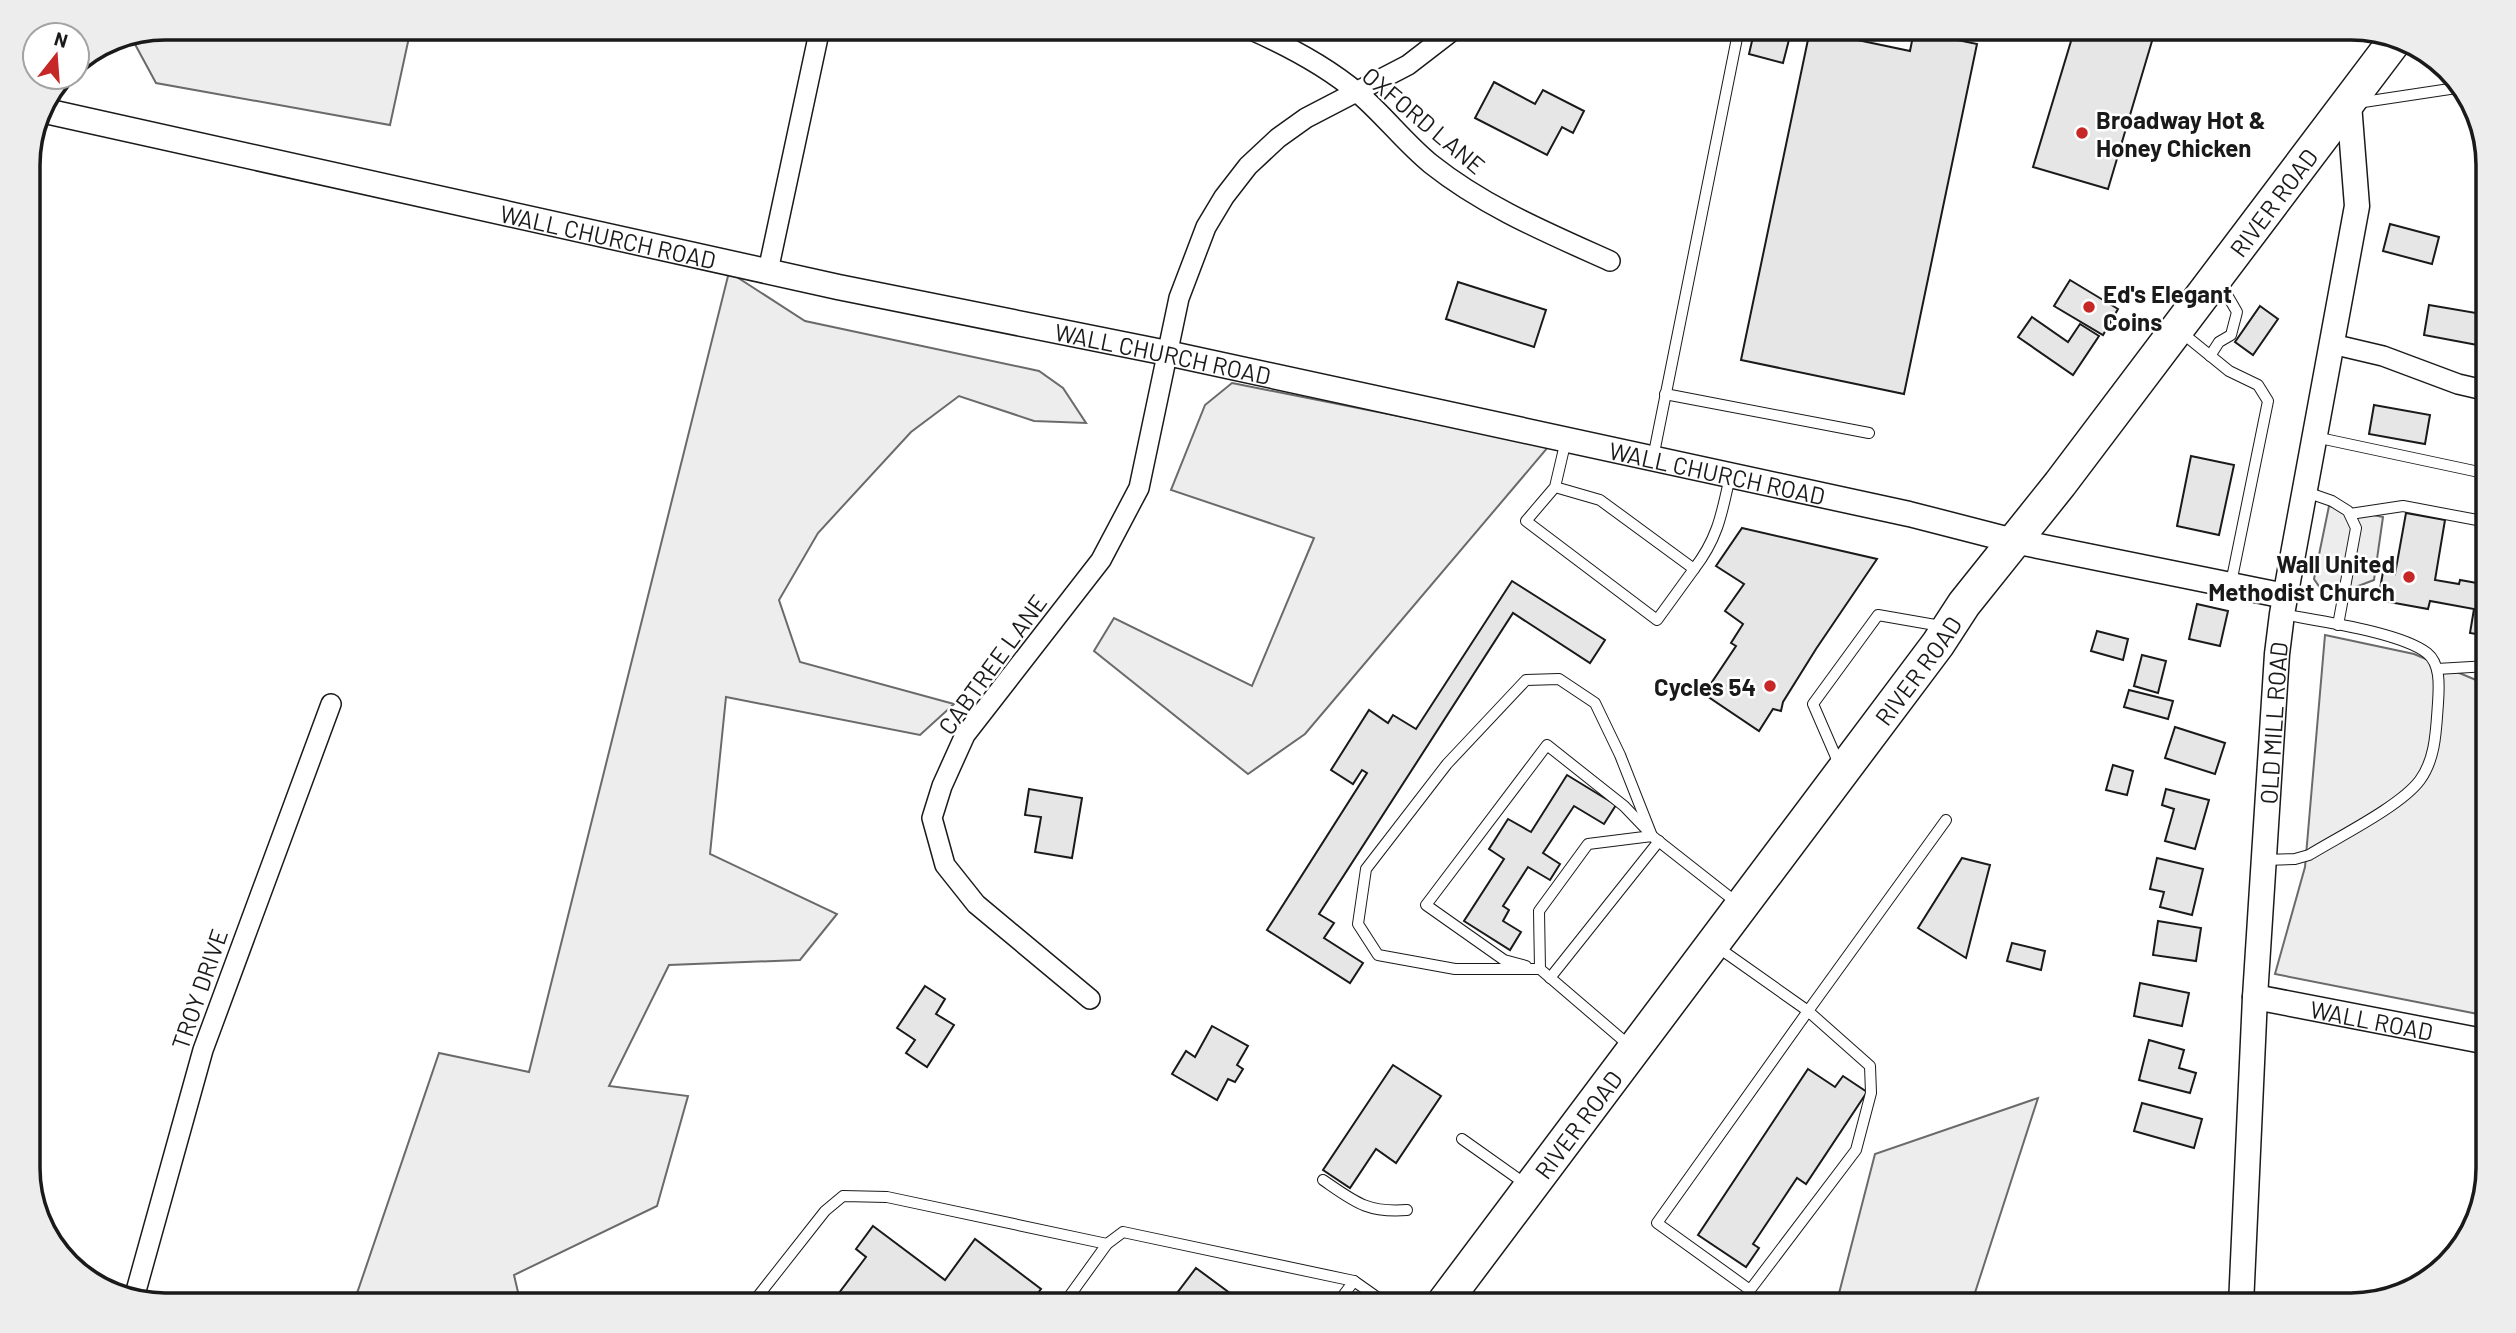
<svg xmlns="http://www.w3.org/2000/svg" width="2516" height="1333" font-family="Barlow,sans-serif">
  <style>
    .built { fill: #ededed; stroke: #6a6a6a; stroke-width: 2 }
    .building { fill: #e6e6e6; stroke: #1a1a1a; stroke-width: 2 }
    .lines { fill: none; stroke-linecap: round; stroke-linejoin: round }
    .service-casing { stroke: #1a1a1a; stroke-width: 12 }
    .minor-casing { stroke: #1a1a1a; stroke-width: 22 }
    .tertiary-casing { stroke: #1a1a1a; stroke-width: 27 }
    .trunk-casing { stroke: #1a1a1a; stroke-width: 36 }
    .service { stroke: #fff; stroke-width: 10 }
    .minor { stroke: #fff; stroke-width: 19 }
    .tertiary { stroke: #fff; stroke-width: 24 }
    .trunk { stroke: #fff; stroke-width: 33 }
    .poi-dot { fill: #c62828; stroke: #fff; stroke-width: 2.5 }
    .labels { text-anchor: middle; dominant-baseline: central; stroke-width: 5; stroke-linejoin: round; paint-order: stroke }
    .poi-label { font-size: 24px; font-weight: bold; fill: #1a1a1a; stroke: #fff; text-anchor: start }
    .street-label { font-size: 24px; fill: #1a1a1a; stroke: #fff }
    .rim { fill: none; stroke: #1a1a1a; stroke-width: 3.5 }
  </style>
  <rect width="100%" height="100%" fill="#fff"/>
  <!-- built -->
  <g class="built">
    <polygon points="166,28 411,28 390,125 156,83 130,35"/>
    <polygon points="729,272 805,321 1039,371 1063,388 1086,423 1034,421 959,396 911,432 818,533 779,600 800,662 954,704 920,735 726,697 710,854 837,914 800,960 669,965 609,1086 688,1096 657,1206 514,1275 521,1305 353,1305 439,1053 529,1072"/>
    <polygon points="1232,383 1549,446 1305,734 1248,774 1094,651 1114,618 1252,686 1314,538 1171,490 1205,405"/>
    <polygon points="2329,506 2383,517 2374,580 2327,598 2314,579"/>
    <polygon points="2325,635 2414,654 2488,685 2488,1016 2275,974 2305,867"/>
    <polygon points="2038,1098 1971,1305 1836,1305 1875,1154"/>
  </g>
  <!-- building -->
  <g class="building">
    <polygon points="1755,28 1792,28 1783,63 1749,54"/>
    <polygon points="2075,28 2145,28 2155,31 2108,189 2033,167"/>
    <polygon points="1810,30 1910,51 1914,31 1977,44 1904,394 1741,360"/>
    <polygon points="1494,82 1535,104 1543,90 1584,111 1573,133 1562,127 1547,155 1475,118"/>
    <polygon points="2390,224 2439,237 2432,264 2383,251"/>
    <polygon points="2070,280 2118,309 2103,335 2054,306"/>
    <polygon points="1458,282 1546,310 1534,347 1446,319"/>
    <polygon points="2429,305 2488,315 2488,347 2424,335"/>
    <polygon points="2260,306 2278,319 2253,355 2235,342"/>
    <polygon points="2032,317 2068,342 2080,324 2099,336 2073,375 2018,337"/>
    <polygon points="2374,405 2430,415 2425,444 2369,434"/>
    <polygon points="2191,456 2234,465 2219,535 2177,526"/>
    <polygon points="2406,513 2445,520 2435,580 2459,584 2460,580 2488,585 2488,636 2470,633 2474,609 2430,601 2428,609 2378,600 2383,572 2395,574"/>
    <polygon points="1742,528 1877,559 1816,649 1783,702 1781,711 1773,709 1759,731 1707,696 1710,685 1736,646 1731,643 1743,624 1725,611 1744,584 1716,566"/>
    <polygon points="1512,581 1605,640 1590,663 1513,613 1319,914 1334,923 1324,938 1363,963 1350,983 1267,930 1367,773 1362,770 1353,784 1331,770 1369,710 1388,723 1393,715 1416,729"/>
    <polygon points="2197,604 2228,611 2220,646 2189,639"/>
    <polygon points="2097,631 2128,639 2123,660 2091,651"/>
    <polygon points="2142,655 2166,661 2158,693 2134,686"/>
    <polygon points="2129,690 2173,701 2168,719 2124,707"/>
    <polygon points="2175,727 2225,743 2215,774 2165,758"/>
    <polygon points="2113,765 2133,771 2127,795 2106,790"/>
    <polygon points="1567,775 1616,805 1604,824 1574,806 1543,853 1560,864 1550,880 1528,867 1503,906 1509,910 1503,921 1521,932 1510,950 1464,921 1504,859 1489,849 1508,819 1531,832"/>
    <polygon points="1029,789 1082,798 1072,858 1035,852 1041,817 1025,815"/>
    <polygon points="2166,789 2209,800 2195,849 2165,841 2174,809 2162,805"/>
    <polygon points="1962,858 1990,865 1966,958 1918,928"/>
    <polygon points="2157,858 2203,869 2192,915 2160,907 2164,892 2150,889"/>
    <polygon points="2158,921 2201,928 2196,961 2153,955"/>
    <polygon points="2012,943 2045,951 2041,970 2007,961"/>
    <polygon points="2140,983 2189,993 2182,1026 2134,1016"/>
    <polygon points="925,986 945,999 936,1014 954,1025 927,1067 906,1053 915,1040 897,1028"/>
    <polygon points="1212,1026 1248,1046 1237,1065 1243,1069 1235,1082 1228,1079 1217,1100 1172,1074 1186,1051 1195,1057"/>
    <polygon points="2149,1040 2184,1050 2179,1068 2196,1073 2190,1093 2139,1080"/>
    <polygon points="1393,1065 1441,1096 1396,1163 1376,1149 1350,1188 1323,1170"/>
    <polygon points="1808,1069 1835,1087 1843,1076 1867,1092 1806,1184 1797,1178 1753,1244 1759,1248 1746,1267 1698,1235"/>
    <polygon points="2142,1103 2202,1119 2194,1148 2134,1131"/>
    <polygon points="873,1226 945,1280 975,1239 1041,1289 1029,1305 830,1305 866,1257 856,1249"/>
    <polygon points="1196,1268 1246,1305 1168,1305"/>
  </g>
  <g class="lines">
    <defs>
      <g id="service">
        <polyline points="2357,103 2463,87"/>
        <polyline points="2181,332 2229,371 2258,385 2268,401 2231,583"/>
        <polyline points="2210,356 2219,342 2231,335 2237,312 2219,281"/>
        <polyline points="1665,394 1869,433"/>
        <polyline points="2315,437 2479,472"/>
        <polyline points="1653,458 1739,28"/>
        <polyline points="1555,487 1526,521 1657,620 1694,569 1600,500 1555,487 1566,440"/>
        <polyline points="2306,492 2332,501 2348,511 2356,528 2338,625"/>
        <polyline points="2350,514 2403,506 2488,522"/>
        <path d="M1694,569C1718,538 1722,513 1730,476"/>
        <polyline points="2437,669 2488,666"/>
        <polyline points="1839,764 1813,704 1878,615 1941,626"/>
        <path d="M2264,860L2295,859L2309,855C2338,837 2401,806 2420,780C2436,758 2436,729 2438,703C2439,687 2441,664 2427,653C2400,632 2318,621 2282,614"/>
        <polyline points="1716,946 1808,1011 1657,1223 1750,1290 1856,1150 1871,1093 1870,1066 1808,1011 1946,820"/>
        <polyline points="1526,966 1504,960 1426,905 1547,745 1624,806 1649,832"/>
        <polyline points="1540,969 1455,969 1378,955 1358,924 1366,869 1447,764 1526,680 1559,679 1595,703 1620,755 1652,836"/>
        <polyline points="1550,978 1659,841"/>
        <polyline points="1631,1047 1540,969 1539,911 1588,844 1652,836 1736,902"/>
        <polyline points="1462,1139 1527,1185"/>
        <path d="M1323,1180C1355,1202 1367,1213 1407,1210"/>
        <polyline points="751,1305 825,1211 843,1196 887,1197 1107,1244"/>
        <polyline points="1063,1305 1107,1244 1123,1232 1354,1281 1388,1305"/>
        <polyline points="1336,1305 1354,1281"/>
      </g>
      <g id="minor">
        <path d="M1247,28C1286,45 1326,66 1358,93C1384,115 1405,143 1431,164C1485,207 1548,233 1610,261"/>
        <polyline points="768,271 820,28"/>
        <polyline points="2332,344 2383,356 2458,384 2488,391"/>
        <polyline points="1090,999 976,904 945,865 932,818 942,786 965,735 1101,560 1139,488 1179,298 1206,227 1224,197 1248,166 1278,138 1306,118 1408,65 1456,28"/>
        <polyline points="134,1298 203,1050 331,704"/>
      </g>
      <g id="tertiary">
        <path id="s1" d="M41,110L838,287L1167,353L1909,514L2014,541L2285,596"/>
        <path id="s2" d="M2255,997L2488,1042"/>
        <path id="s3" d="M2241,1305L2255,997L2277,654L2282,614L2357,206L2349,104"/>
      </g>
      <g id="trunk">
        <path id="s4" d="M1442,1305L1938,644L1964,604L2060,484L2396,39"/>
      </g>
    </defs>
    <!-- service casing -->
    <use href="#service" class="service-casing"/>
    <!-- minor casing -->
    <use href="#minor" class="minor-casing"/>
    <!-- tertiary casing -->
    <use href="#tertiary" class="tertiary-casing"/>
    <!-- trunk casing -->
    <use href="#trunk" class="trunk-casing"/>
    <!-- service -->
    <use href="#service" class="service"/>
    <!-- minor -->
    <use href="#minor" class="minor"/>
    <!-- tertiary -->
    <use href="#tertiary" class="tertiary"/>
    <!-- trunk -->
    <use href="#trunk" class="trunk"/>
  </g>
  <!-- markers -->
  <g class="poi-dot">
    <circle cx="2082" cy="133" r="7"/>
    <circle cx="2089" cy="307" r="7"/>
    <circle cx="2409" cy="577" r="7"/>
    <circle cx="1770" cy="686" r="7"/>
  </g>
  <g class="labels">
    <!-- poi labels -->
    <g class="poi-label">
      <text x="2096" y="119">Broadway Hot &amp;<tspan x="2096" dy="28">Honey Chicken</tspan></text>
      <text x="2103" y="293">Ed's Elegant<tspan x="2103" dy="28">Coins</tspan></text>
      <text x="2395" y="563" text-anchor="end">Wall United<tspan x="2395" dy="28">Methodist Church</tspan></text>
      <text x="1756" y="686" text-anchor="end">Cycles 54</text>
    </g>
    <!-- street labels -->
    <g class="street-label">
      <text transform="translate(1424 120) rotate(40)">OXFORD LANE</text>
      <text stroke="none"><textPath href="#s4" startOffset="1381">RIVER ROAD</textPath></text>
      <text stroke="none"><textPath href="#s1" startOffset="581">WALL CHURCH ROAD</textPath></text>
      <text stroke="none"><textPath href="#s1" startOffset="1148">WALL CHURCH ROAD</textPath></text>
      <text stroke="none"><textPath href="#s1" startOffset="1715">WALL CHURCH ROAD</textPath></text>
      <text transform="translate(992 664) rotate(-54)">CABTREE LANE</text>
      <text stroke="none"><textPath href="#s4" startOffset="793">RIVER ROAD</textPath></text>
      <text stroke="none"><textPath href="#s3" startOffset="583">OLD MILL ROAD</textPath></text>
      <text transform="translate(199 989) rotate(-71)">TROY DRIVE</text>
      <text stroke="none"><textPath href="#s2" startOffset="119">WALL ROAD</textPath></text>
      <text stroke="none"><textPath href="#s4" startOffset="226">RIVER ROAD</textPath></text>
    </g>
  </g>
  <!-- crop -->
  <path d="M0 0H2516V1333H0ZM165 40H2351A125 125 0 0 1 2476 165V1168A125 125 0 0 1 2351 1293H165A125 125 0 0 1 40 1168V165A125 125 0 0 1 165 40Z" fill="#ededed" fill-rule="evenodd"/>
  <path class="rim" d="M165 40H2351A125 125 0 0 1 2476 165V1168A125 125 0 0 1 2351 1293H165A125 125 0 0 1 40 1168V165A125 125 0 0 1 165 40Z"/>
  <!-- north arrow -->
  <g transform="translate(56 56) rotate(17)"><circle r="33" fill="#ffffff" stroke="#a3a3a3" stroke-width="2"/>
  <path d="M0-5L12 26L0 18L-12 26Z" fill="#c62828"/>
  <text y="-10" font-size="19" font-weight="bold" text-anchor="middle" fill="#1a1a1a">N</text>
  </g>
</svg>
